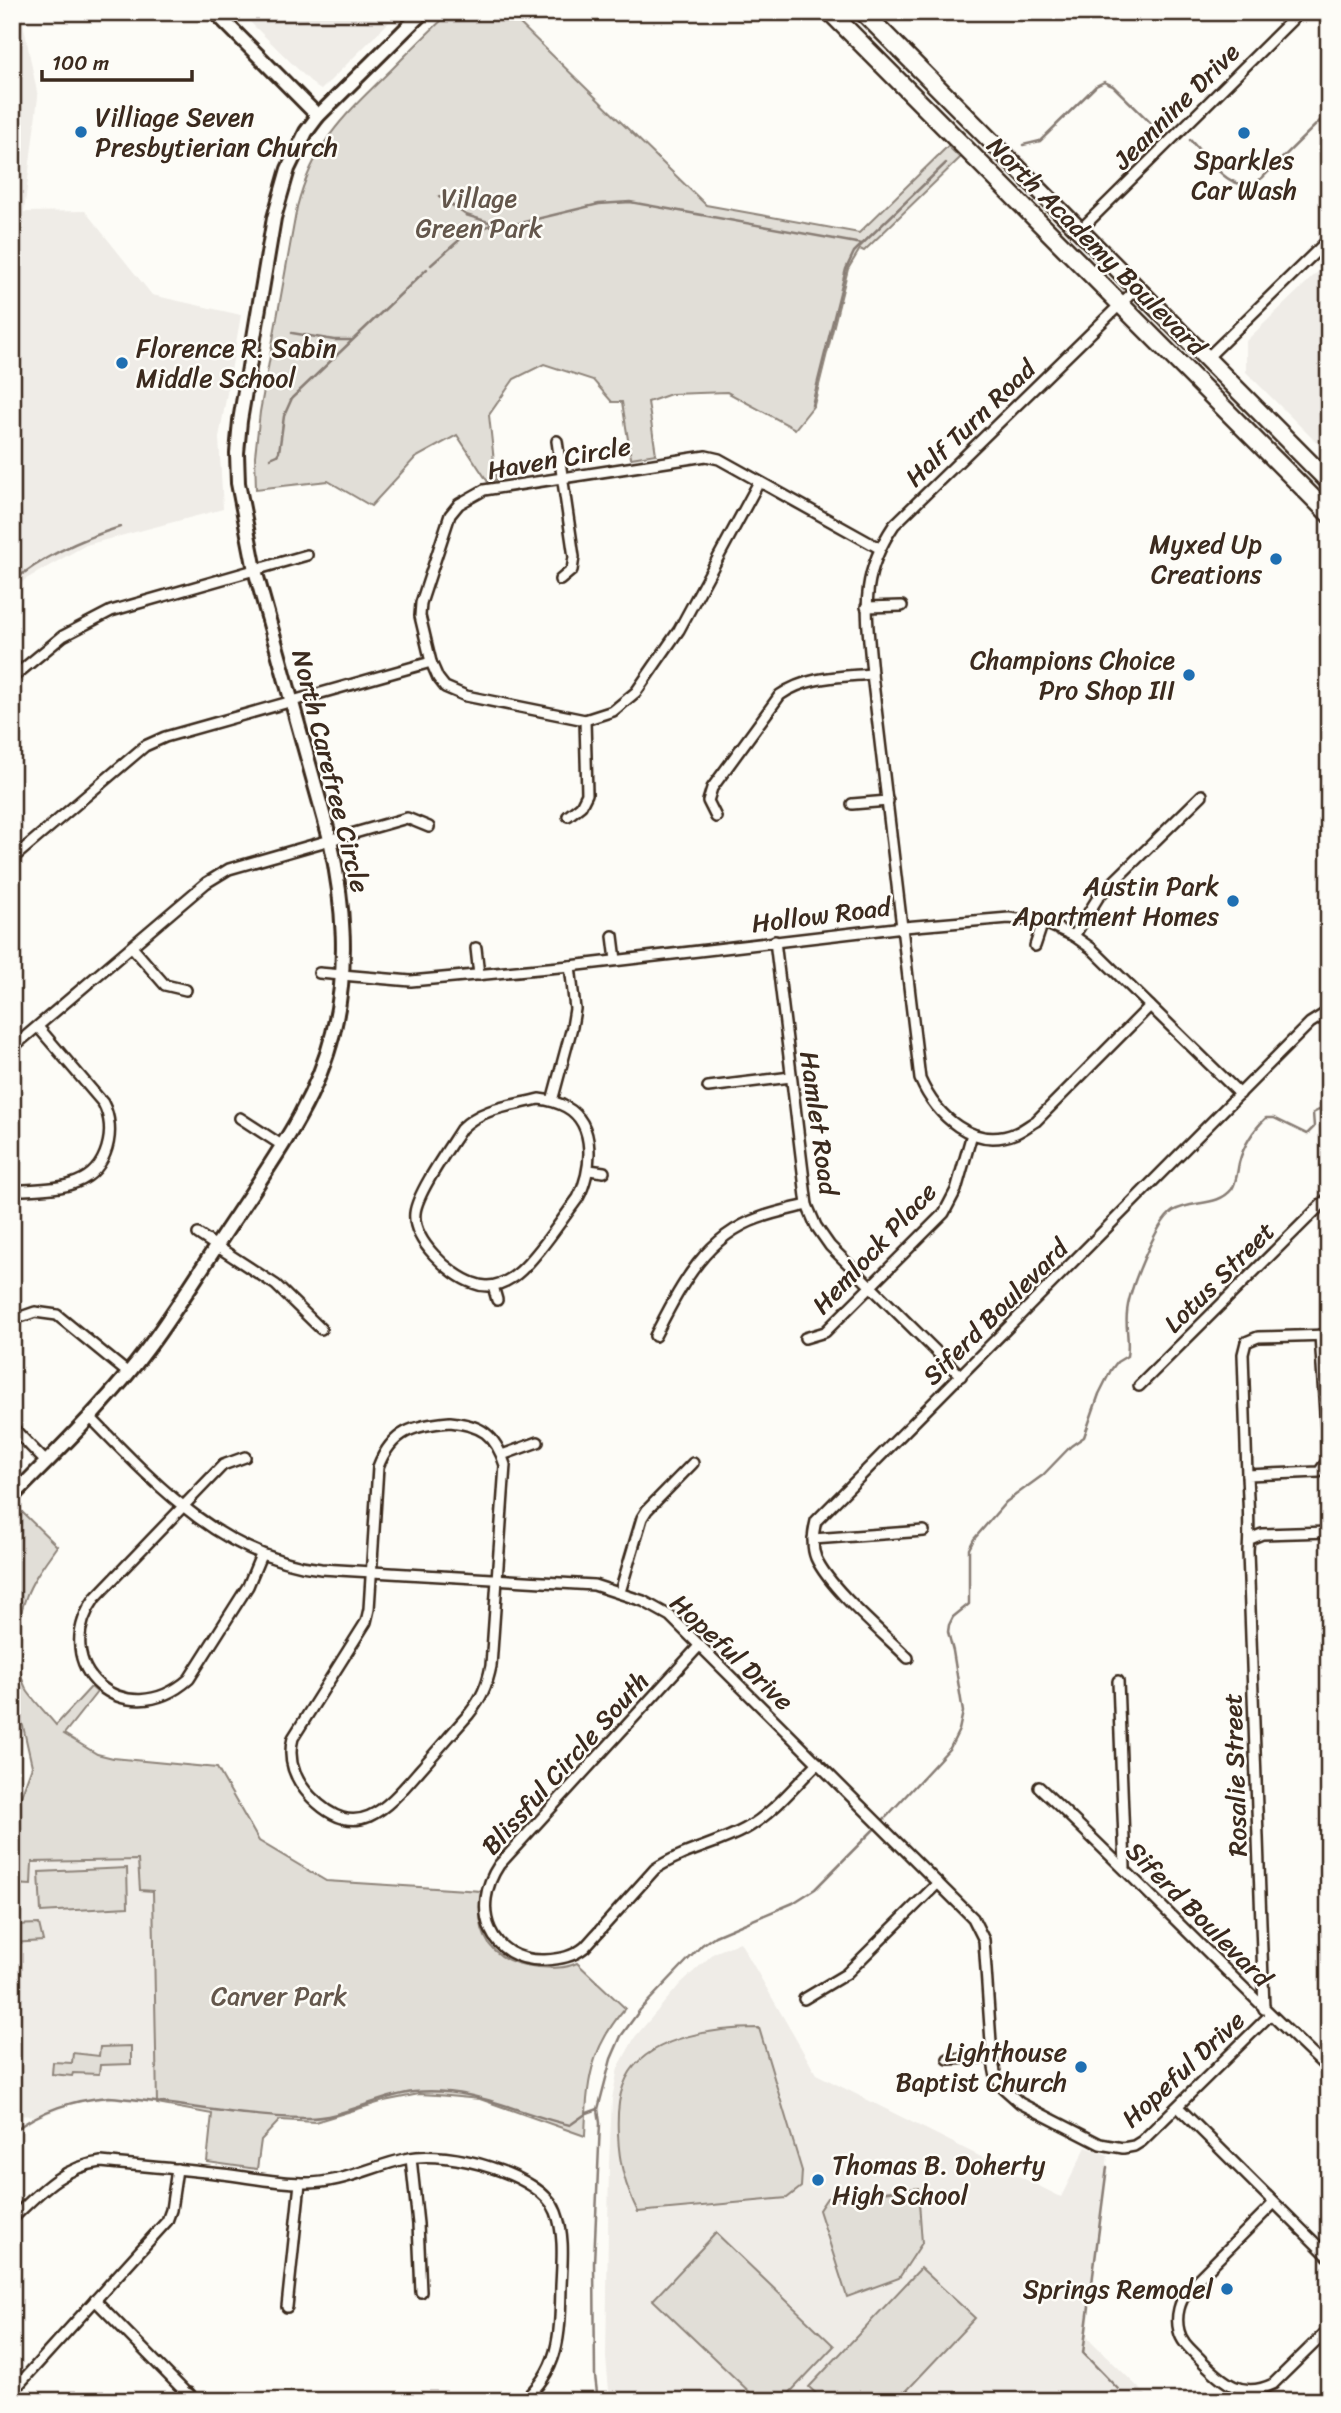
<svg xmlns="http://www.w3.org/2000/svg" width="1341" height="2413" font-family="Sriracha,sans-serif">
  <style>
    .built { fill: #efece7 }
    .green { fill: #e1ded7; stroke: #8e847a; stroke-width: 2 }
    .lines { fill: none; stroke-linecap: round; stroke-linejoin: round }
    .stream { stroke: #887d74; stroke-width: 2.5 }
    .street-casing { stroke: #3b2a1e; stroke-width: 14 }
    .secondary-casing { stroke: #3b2a1e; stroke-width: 18 }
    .highway-casing { stroke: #3b2a1e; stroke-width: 21 }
    .street { stroke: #fdfcf7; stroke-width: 9 }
    .secondary { stroke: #fdfcf7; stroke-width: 12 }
    .highway { stroke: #fdfcf7; stroke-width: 16 }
    .poi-dot { fill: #1f6fb2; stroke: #fdfcf7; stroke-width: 2.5 }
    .labels { text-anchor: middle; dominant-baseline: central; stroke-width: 5; stroke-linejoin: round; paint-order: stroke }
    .street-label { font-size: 26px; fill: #3b2a1e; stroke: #fdfcf7 }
    .poi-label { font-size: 26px; fill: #3b2a1e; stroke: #fdfcf7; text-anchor: end }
    .park-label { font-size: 26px; fill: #64574c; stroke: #fdfcf7 }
  </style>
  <rect width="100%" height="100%" fill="#fdfcf7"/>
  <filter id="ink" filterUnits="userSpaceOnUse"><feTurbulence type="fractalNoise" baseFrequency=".0143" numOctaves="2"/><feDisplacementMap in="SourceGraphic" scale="14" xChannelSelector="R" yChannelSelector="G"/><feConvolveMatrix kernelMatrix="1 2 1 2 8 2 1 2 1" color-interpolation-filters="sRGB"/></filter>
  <g filter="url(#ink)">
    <!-- built -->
    <g class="built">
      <polygon points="12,12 21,12 38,97 24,212 85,211 152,295 241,315 219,438 223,509 86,545 26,579 12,591"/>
      <polygon points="240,12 399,12 321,90 316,87"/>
      <polygon points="1329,261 1329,455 1246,372 1246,341"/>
      <polygon points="138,1859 153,1890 157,2104 113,2099 78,2102 42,2116 12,2115 12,1884 31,1884 31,1862"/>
      <polygon points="740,1942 816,2074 1061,2197 1086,2147 1108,2155 1087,2337 1152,2401 610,2401 606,2358 609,2163 612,2099 618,2068 635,2037 681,1983 714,1953"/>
    </g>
    <!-- green -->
    <g class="green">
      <path d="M451,12H508L706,205L859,233L948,146L960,158L864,251L860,249L848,269L814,405L795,429L727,392L671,394L648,402L656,454L631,458L622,402H612L593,380L544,364L514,379L489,415L496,480L488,482L457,435L415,458L371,506L328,481L256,489L255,456L260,412L297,207C314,141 346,114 393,68C412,49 431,29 451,12Z"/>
      <path d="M22,1512L57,1546C46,1562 33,1578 26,1597C16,1622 13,1667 28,1692C36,1703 47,1714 56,1725L91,1687L97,1692L64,1734L97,1754L113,1758L217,1768L259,1841L326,1881L481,1891C475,1936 490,1963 538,1967C552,1968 564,1969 577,1963L625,2008C589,2051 587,2082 585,2136L480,2099L437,2095L419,2094L384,2101L315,2122L280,2120L261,2140L257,2169L207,2162L212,2114L157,2104L153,1891L140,1890L138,1860L32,1862L31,1885L12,1884V1821L32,1766L23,1726L12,1701V1523Z"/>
      <polygon points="127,1868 128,1907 41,1912 39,1872"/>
      <polygon points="39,1924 43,1941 12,1943 12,1925"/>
      <path d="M759,2028L802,2171L801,2187L787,2198L638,2212C625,2186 619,2163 618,2134C617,2113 618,2091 630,2072C654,2035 720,2028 759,2028Z"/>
      <polygon points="131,2046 131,2064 100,2065 99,2074 73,2073 72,2076 52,2074 53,2062 72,2063 73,2053 99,2056 100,2047"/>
      <polygon points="918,2188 922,2243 899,2278 847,2297 819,2210 827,2198"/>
      <polygon points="716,2233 834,2346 782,2401 759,2401 653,2300"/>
      <polygon points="921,2268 975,2318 897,2401 824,2401 809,2387"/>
    </g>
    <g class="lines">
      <!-- stream -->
      <g class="stream">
        <path d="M1190,140C1208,158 1234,201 1262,178L1329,112"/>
        <polyline points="1023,145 1040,141 1096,86 1104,82 1113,86 1159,131"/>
        <polyline points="439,196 466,215 495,224 516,224 599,204 630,202 862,244"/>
        <polyline points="431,265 465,235 491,225"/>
        <polyline points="292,333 334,340 351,340"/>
        <polyline points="812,405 846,269 854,252 946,163"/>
        <polyline points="270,458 277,455 279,452 284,416 292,398 427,269"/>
        <path d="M12,582C44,556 81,539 120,527"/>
        <path d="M12,2132C42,2110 72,2100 109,2097C174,2102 239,2117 305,2118C342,2119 377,2096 414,2092C472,2086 516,2113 570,2125L587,2113L598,2109"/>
        <polyline points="1107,2167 1083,2353 1118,2389"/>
        <path d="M598,2401L595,2376L594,2263L600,2123L598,2109L611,2059L621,2036L640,2010L702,1945L715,1936L793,1903L815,1889L889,1814L950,1748L959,1730L963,1712L953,1651L948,1632L949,1625L953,1617L969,1604V1549L974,1539L1006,1502L1043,1475L1071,1446L1084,1437L1099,1394L1111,1370L1117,1362L1127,1356C1130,1341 1125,1327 1127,1313C1128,1292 1156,1222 1173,1211C1192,1200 1218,1207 1232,1189C1237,1181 1237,1172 1239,1163C1243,1146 1254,1129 1266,1118H1274L1307,1134L1314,1127L1313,1113L1329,1105"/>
      </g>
      <defs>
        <g id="street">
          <polyline points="1080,230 1300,12"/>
          <path d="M1137,288L894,525C858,579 867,612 872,674L920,1079C936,1115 973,1151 1016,1133C1023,1130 1029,1125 1036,1121L1150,1006"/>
          <polyline points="1206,359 1329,239"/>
          <polyline points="557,441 574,557 572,570 560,580"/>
          <polyline points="759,482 679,630 636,692 613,711 585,720 466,696 445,687 438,678 431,662 420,616 421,603 450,515 459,504 484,490 706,456 719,459 879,548"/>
          <polyline points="866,607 902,606"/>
          <polyline points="12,678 63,636 111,611 307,555"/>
          <polyline points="852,804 888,801"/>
          <polyline points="568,816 581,806 587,794 585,720"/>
          <path d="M716,817L708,801L712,788L780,695C807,676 840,677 872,674"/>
          <polyline points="12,859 145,746 165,737 431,662"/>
          <polyline points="613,936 616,960"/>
          <polyline points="1074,936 1099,896 1202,795"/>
          <polyline points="775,941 807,1205 816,1226 830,1246 961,1376"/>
          <polyline points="1035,946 1043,922"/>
          <polyline points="132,947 165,985 186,990"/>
          <polyline points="476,948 479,975"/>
          <polyline points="319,973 411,981 570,966 904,927 1009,918 1043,922 1074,936 1091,948 1240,1094"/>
          <polyline points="12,1048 206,883 229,869 407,818 429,827"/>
          <polyline points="708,1087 791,1077"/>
          <path d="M539,1099C548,1100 557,1102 566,1107C597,1124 592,1172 578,1198C563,1218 532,1265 513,1277C501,1285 487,1289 473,1283C450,1275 412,1240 415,1213C417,1193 449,1148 461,1129C481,1108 511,1106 539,1099Z"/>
          <polyline points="552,1101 572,1027 575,1009 570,966"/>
          <polyline points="240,1118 283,1146"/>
          <polyline points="589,1170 604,1172"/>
          <path d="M12,1191C33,1189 58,1190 77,1182C108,1170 117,1130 103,1103L38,1027"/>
          <polyline points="198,1234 276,1285 321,1329"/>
          <polyline points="493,1286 497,1300"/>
          <polyline points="12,1320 35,1312 57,1315 128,1373"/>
          <path d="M655,1336C680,1288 704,1237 759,1218C775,1212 791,1209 807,1205"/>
          <polyline points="805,1338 825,1332 944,1213 956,1190 972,1134"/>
          <polyline points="1139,1386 1329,1197"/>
          <path d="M89,1416C155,1484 223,1558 321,1569L594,1585L643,1601L670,1616L973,1918L984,1940L992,2057L996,2077L1002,2087L1020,2103L1100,2144L1123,2148L1134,2146L1142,2141L1270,2015"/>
          <path d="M450,1422C481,1425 495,1434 505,1465L491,1666C487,1686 481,1699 469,1714C452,1733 436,1752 419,1771C386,1809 357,1844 311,1797C295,1780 287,1760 293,1738L366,1622L369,1609L378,1467C392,1430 415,1425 450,1422Z"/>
          <polyline points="12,1427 46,1462"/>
          <polyline points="502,1455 538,1442"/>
          <path d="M245,1457L223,1465L95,1598C46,1667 125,1735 189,1679L248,1586L261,1555"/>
          <polyline points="1247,1475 1243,1354 1246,1342 1258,1337 1329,1335"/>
          <polyline points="813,1539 924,1531"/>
          <polyline points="1250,1539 1262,1534 1329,1532"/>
          <polyline points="620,1592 642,1518 647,1510 693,1463"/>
          <path d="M700,1645L499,1865C470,1908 489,1962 545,1960C560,1959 573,1957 585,1947L655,1869C683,1850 716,1845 745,1829C773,1814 796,1784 818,1763"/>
          <path d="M908,1658C883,1633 830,1589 816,1558C811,1546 813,1533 816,1521L1281,1052L1310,1023L1329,1011"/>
          <polyline points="1118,1681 1125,1867"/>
          <path d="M1039,1787C1137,1879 1230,1977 1329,2070"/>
          <polyline points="804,1999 846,1974 938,1883"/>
          <path d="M1264,2009L1248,1551C1250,1526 1248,1500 1247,1475L1319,1472L1328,1460L1320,1335"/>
          <polyline points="948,2059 992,2057"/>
          <polyline points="1178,2107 1329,2257"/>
          <polyline points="411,2158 418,2224 421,2292"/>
          <path d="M1274,2203L1188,2289C1180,2302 1175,2315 1179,2331C1182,2344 1193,2351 1202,2361C1224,2383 1242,2399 1273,2384L1329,2329"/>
          <path d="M12,2219C39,2193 62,2167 101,2162C141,2166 182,2169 222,2174C248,2177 275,2183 302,2183C344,2184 370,2166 409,2158C446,2150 541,2173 556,2212C565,2235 562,2262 561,2286C560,2331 561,2370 522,2401"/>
          <polyline points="95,2300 194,2401"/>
          <polyline points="287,2307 300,2183"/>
          <polyline points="12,2392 167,2221 171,2210 177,2169"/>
        </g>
        <g id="secondary">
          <polyline points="215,12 318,116"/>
          <path d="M12,1497C59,1449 108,1402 148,1348C180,1305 207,1259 237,1215C275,1157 316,1102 333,1033C349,967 344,904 330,839L255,570L238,483L237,453L240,421L274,218L288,169L306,132L318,116L423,12"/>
          <polyline points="183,2401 188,2395"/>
        </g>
        <g id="highway">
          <polyline points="830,12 1329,514"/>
          <polyline points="863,12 1329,482"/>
        </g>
      </defs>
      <!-- street casing -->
      <use href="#street" class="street-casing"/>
      <!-- secondary casing -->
      <use href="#secondary" class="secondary-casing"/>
      <!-- highway casing -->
      <use href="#highway" class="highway-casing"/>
      <!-- street -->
      <use href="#street" class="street"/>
      <!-- secondary -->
      <use href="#secondary" class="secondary"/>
      <!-- highway -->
      <use href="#highway" class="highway"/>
    </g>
  </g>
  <!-- markers -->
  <g class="poi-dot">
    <circle cx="81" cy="132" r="7"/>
    <circle cx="1244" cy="133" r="7"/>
    <circle cx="122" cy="363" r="7"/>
    <circle cx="1276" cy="559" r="7"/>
    <circle cx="1189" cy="675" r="7"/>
    <circle cx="1233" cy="901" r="7"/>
    <circle cx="1081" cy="2067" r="7"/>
    <circle cx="818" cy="2180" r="7"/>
    <circle cx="1227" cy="2289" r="7"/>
  </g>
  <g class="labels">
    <!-- street labels -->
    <g class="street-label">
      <text transform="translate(1176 106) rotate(-45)">Jeannine Drive</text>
      <text transform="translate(1097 246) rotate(45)">North Academy Boulevard</text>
      <text transform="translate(970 423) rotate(-44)">Half Turn Road</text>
      <text transform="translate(559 458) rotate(-10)">Haven Circle</text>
      <text transform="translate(331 771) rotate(76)">North Carefree Circle</text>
      <text transform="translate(821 915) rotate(-7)">Hollow Road</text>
      <text transform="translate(819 1123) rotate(82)">Hamlet Road</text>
      <text transform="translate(874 1248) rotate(-47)">Hemlock Place</text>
      <text transform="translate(1219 1277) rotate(-45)">Lotus Street</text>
      <text transform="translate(995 1312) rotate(-45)">Siferd Boulevard</text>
      <text transform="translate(732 1652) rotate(43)">Hopeful Drive</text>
      <text transform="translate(565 1763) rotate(-48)">Blissful Circle South</text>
      <text transform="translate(1235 1775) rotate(-92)">Rosalie Street</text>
      <text transform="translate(1199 1914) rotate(45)">Siferd Boulevard</text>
      <text transform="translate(1183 2069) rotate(-43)">Hopeful Drive</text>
    </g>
    <!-- poi labels -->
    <g class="poi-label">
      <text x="95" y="117" text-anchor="start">Villiage Seven<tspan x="95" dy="30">Presbytierian Church</tspan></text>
      <text x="1244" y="160" text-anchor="middle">Sparkles<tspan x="1244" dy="30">Car Wash</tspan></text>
      <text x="136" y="348" text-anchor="start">Florence R. Sabin<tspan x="136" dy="30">Middle School</tspan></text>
      <text x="1262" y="544">Myxed Up<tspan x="1262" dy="30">Creations</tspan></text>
      <text x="1175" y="660">Champions Choice<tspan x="1175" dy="30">Pro Shop III</tspan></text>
      <text x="1219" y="886">Austin Park<tspan x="1219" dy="30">Apartment Homes</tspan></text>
      <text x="1067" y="2052">Lighthouse<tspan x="1067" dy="30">Baptist Church</tspan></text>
      <text x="832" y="2165" text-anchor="start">Thomas B. Doherty<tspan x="832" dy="30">High School</tspan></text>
      <text x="1213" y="2289">Springs Remodel</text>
    </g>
    <!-- park labels -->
    <g class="park-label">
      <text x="479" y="198">Village<tspan x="479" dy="30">Green Park</tspan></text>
      <text x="279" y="1996">Carver Park</text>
    </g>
  </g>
  <!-- margin -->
  <rect width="1341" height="2413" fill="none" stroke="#fdfcf7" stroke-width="42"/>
  <rect x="21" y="21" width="1299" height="2371" fill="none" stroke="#3b2a1e" stroke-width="2.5" filter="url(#ink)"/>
  <!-- scale -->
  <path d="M42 70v10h150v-10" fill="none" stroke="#3b2a1e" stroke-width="3.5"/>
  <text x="52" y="70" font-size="21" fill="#3b2a1e" stroke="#fdfcf7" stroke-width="5" paint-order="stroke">100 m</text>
</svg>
